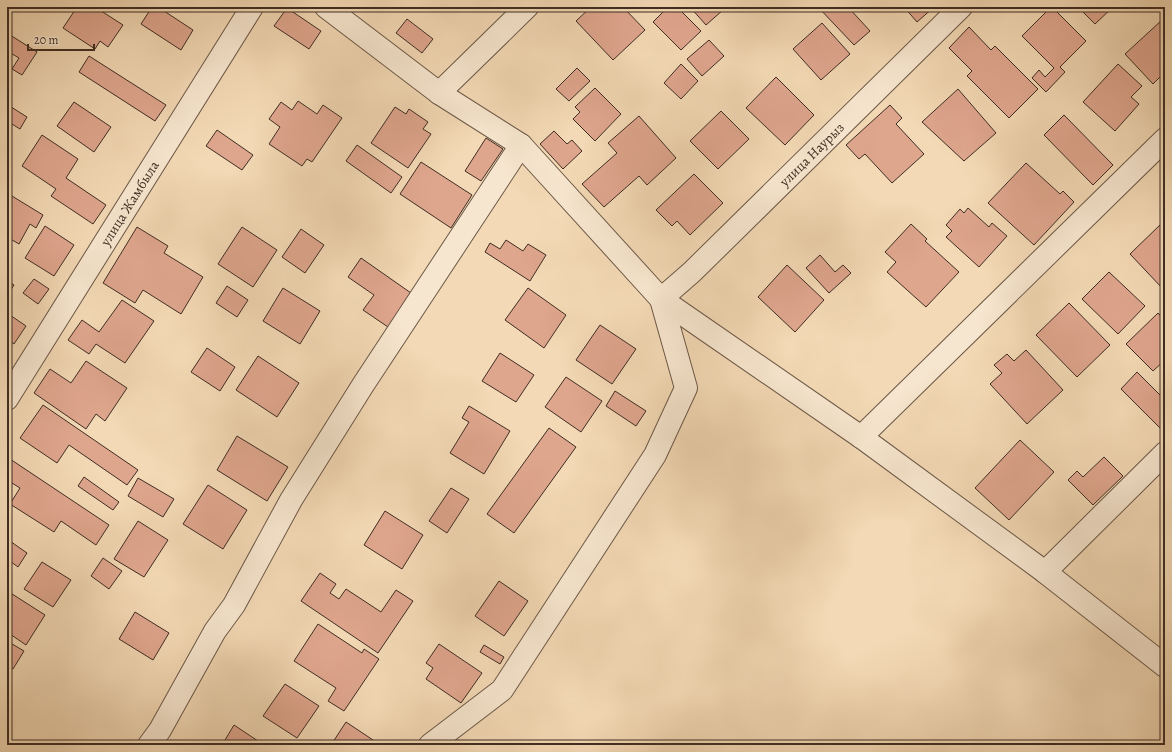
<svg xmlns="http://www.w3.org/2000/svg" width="1172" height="752" font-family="Alegreya,serif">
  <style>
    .building { fill: #dfa68e; stroke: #3f2d22 }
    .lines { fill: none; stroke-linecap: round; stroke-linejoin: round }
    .minor-casing { stroke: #6c5847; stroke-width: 24 }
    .minor { stroke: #f7e6cf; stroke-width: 22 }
    .labels { text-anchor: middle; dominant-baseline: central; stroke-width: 3; stroke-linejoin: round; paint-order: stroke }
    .street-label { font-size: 14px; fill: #3f2d22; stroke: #f7e6cf }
  </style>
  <rect width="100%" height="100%" fill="#f3d9b5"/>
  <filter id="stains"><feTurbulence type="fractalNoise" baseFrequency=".005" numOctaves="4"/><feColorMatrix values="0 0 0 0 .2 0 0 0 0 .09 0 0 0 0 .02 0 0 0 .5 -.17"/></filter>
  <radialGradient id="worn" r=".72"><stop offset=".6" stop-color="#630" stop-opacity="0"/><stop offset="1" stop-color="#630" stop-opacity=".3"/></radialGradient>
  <!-- building -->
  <g class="building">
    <polygon points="77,7 95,7 123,25 108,47 100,41 95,49 63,28"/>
    <polygon points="152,7 158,7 193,30 181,50 141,24"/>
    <polygon points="591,7 623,7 645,30 613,60 576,21"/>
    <polygon points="668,7 677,7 701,31 681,50 653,22"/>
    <polygon points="690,7 720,7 723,10 706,25"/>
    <polygon points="818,7 848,7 870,31 854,45"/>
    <polygon points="904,7 934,7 917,22"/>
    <polygon points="1051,7 1052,7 1086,41 1060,67 1065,72 1046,92 1032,78 1039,70 1045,77 1054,68 1022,36"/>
    <polygon points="1078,7 1113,7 1095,24"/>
    <polygon points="287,8 321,31 309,49 274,26"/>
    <polygon points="407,19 433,39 422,53 396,33"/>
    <polygon points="1162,20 1165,23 1165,72 1153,84 1125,54"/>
    <polygon points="822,23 850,54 821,80 793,49"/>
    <polygon points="969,27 991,50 995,46 1038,89 1009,118 967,76 972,71 949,48"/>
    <polygon points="7,33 37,52 22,75 12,69 19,58 7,51"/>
    <polygon points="709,40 724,56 702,76 687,59"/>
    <polygon points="89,56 166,105 155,121 79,72"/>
    <polygon points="681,64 698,81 681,99 664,83"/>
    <polygon points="1118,64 1142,86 1131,97 1139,104 1115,131 1083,102"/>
    <polygon points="577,68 590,81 569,101 556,89"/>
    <polygon points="776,77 814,115 785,145 746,108"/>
    <polygon points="595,88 621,114 595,141 573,119 580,112 575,107"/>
    <polygon points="958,89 996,133 964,161 922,122"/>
    <polygon points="298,101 317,114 323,105 342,118 312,162 307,159 302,166 269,144 280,127 269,119 281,102 292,110"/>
    <polygon points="74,102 111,127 94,152 57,126"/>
    <polygon points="8,105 27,117 20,129 7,121"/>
    <polygon points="890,105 902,118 896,124 924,154 892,183 865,154 859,159 846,145"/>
    <polygon points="395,107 406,114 409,109 428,122 423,129 431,134 408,168 371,143"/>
    <polygon points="721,111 749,139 718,169 690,141"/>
    <polygon points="1064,115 1113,165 1093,185 1044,135"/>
    <polygon points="639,116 676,158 647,185 639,176 604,207 582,184 617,153 608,143"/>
    <polygon points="217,130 253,155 242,170 206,146"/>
    <polygon points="554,131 567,144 572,140 582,151 563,169 540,144"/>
    <polygon points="42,135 78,159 66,178 106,205 93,224 51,196 56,189 22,166"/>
    <polygon points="486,138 503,149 481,181 465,171"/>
    <polygon points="357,145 402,177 391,193 346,161"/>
    <polygon points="421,162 472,195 451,228 400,194"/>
    <polygon points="1026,163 1060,194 1063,191 1074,202 1034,245 988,203"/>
    <polygon points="694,174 723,203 690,235 677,221 672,226 656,210"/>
    <polygon points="7,193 43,215 36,228 30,224 19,244 7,237"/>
    <polygon points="968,208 989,227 992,223 1007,236 979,267 946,237 952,231 946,225 960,209 964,213"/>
    <polygon points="911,224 927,239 925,241 959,272 926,307 887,272 896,262 885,252"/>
    <polygon points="1161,224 1165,228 1165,287 1163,289 1130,254"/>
    <polygon points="45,226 74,245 54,276 25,258"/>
    <polygon points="137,227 168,246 164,253 203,277 181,314 143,290 135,303 103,283"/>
    <polygon points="242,227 277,250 253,287 218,264"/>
    <polygon points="301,229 324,245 305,273 282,257"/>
    <polygon points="506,240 523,251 528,244 546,255 530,281 485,252 490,243 500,249"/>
    <polygon points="820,255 835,272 843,265 851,273 829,293 806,268"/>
    <polygon points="361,258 411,293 388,327 363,310 374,295 348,277"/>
    <polygon points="787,265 824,300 795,332 758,297"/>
    <polygon points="1109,272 1145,306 1118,334 1082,299"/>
    <polygon points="34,279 49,289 38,304 23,293"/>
    <polygon points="7,280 14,285 7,296"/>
    <polygon points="227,286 248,300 237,317 216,303"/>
    <polygon points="283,288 320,311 300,344 263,321"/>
    <polygon points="528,288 566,315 544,348 505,320"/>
    <polygon points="122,300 154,321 125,363 96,344 89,354 68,340 82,320 99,332"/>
    <polygon points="1069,303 1110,345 1077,377 1036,335"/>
    <polygon points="7,313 26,326 14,344 7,339"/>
    <polygon points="1158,313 1165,321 1165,360 1153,371 1126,344"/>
    <polygon points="600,325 636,349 612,384 576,360"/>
    <polygon points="207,348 235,367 220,391 191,372"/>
    <polygon points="1026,350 1063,390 1027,424 990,384 1002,373 994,365 1007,354 1014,361"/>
    <polygon points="500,353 534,375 516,402 482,381"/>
    <polygon points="258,356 299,383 277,417 236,390"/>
    <polygon points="86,361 127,388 105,421 96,414 86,429 34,393 50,369 71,383"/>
    <polygon points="1137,372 1165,400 1165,424 1161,429 1121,389"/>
    <polygon points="566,377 602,401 581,432 545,407"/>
    <polygon points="615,391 646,411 636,426 606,406"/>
    <polygon points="43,405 138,470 127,485 69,445 57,463 20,438"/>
    <polygon points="469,406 510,431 484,474 450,453 469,422 462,418"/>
    <polygon points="549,428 576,447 514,533 487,514"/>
    <polygon points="237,436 288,467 267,501 217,470"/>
    <polygon points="1020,440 1054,472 1009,520 975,488"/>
    <polygon points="7,457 109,525 96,545 61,521 54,532 10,504 20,488 7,480"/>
    <polygon points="1104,457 1123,476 1093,505 1068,480 1077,471 1083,477"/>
    <polygon points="84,477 119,502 113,510 78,486"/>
    <polygon points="138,478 174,499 163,517 128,496"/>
    <polygon points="208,485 247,510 223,549 183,524"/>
    <polygon points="451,488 469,499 447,533 429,521"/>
    <polygon points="385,511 423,535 402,569 364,545"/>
    <polygon points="138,521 168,540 144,577 114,559"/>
    <polygon points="7,539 27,553 18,567 7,559"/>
    <polygon points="103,558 122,571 109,589 91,576"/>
    <polygon points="42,562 71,580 53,607 24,589"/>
    <polygon points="320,573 336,584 330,593 339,599 346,589 381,612 396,590 413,601 378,653 301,601"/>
    <polygon points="499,581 528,601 504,636 475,616"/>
    <polygon points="9,592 45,615 26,645 7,632 7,594"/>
    <polygon points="135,612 169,633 153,660 119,639"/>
    <polygon points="318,624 362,653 364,649 379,659 344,711 328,701 336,688 294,661"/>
    <polygon points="7,641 24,651 13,669 7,665"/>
    <polygon points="439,644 482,673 461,703 426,679 433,668 426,663"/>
    <polygon points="484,645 504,657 500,664 480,652"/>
    <polygon points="285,684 319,706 297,738 263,716"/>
    <polygon points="346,722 376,742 375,745 331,745"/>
    <polygon points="234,725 264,745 222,745"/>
  </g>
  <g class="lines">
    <defs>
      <g id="minor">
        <polyline points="326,7 439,93 521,145 661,299 861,437 1045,572 1165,453"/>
        <polyline points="439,93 527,7"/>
        <path id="s1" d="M661,299L692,272L961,7"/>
        <path id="s2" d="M7,399L252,7"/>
        <polyline points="861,437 1165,139"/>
        <polyline points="1045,572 1165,666"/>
        <polyline points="149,745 160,730 215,631 234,605 291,500 363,385 521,145"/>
        <polyline points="430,745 502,690 655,455 686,388 661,299"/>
      </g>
    </defs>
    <!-- minor casing -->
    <use href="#minor" class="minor-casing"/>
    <!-- minor -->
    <use href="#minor" class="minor"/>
  </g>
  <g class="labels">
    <!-- street labels -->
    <g class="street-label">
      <text stroke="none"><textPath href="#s1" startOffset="209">улица Наурыз</textPath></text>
      <text stroke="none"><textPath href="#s2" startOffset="231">улица Жамбыла</textPath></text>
    </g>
  </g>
  <!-- margin -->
  <rect width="1172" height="752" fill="none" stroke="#f3d9b5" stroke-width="24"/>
  <rect x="8" y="8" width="1156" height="736" fill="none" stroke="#3f2d22" stroke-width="2"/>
  <rect x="12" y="12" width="1148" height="728" fill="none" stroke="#3f2d22"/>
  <!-- scale -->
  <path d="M28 44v6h66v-6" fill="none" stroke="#3f2d22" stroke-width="2"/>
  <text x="34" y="44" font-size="12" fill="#3f2d22" stroke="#f7e6cf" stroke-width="3" paint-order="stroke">20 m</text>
  <rect width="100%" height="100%" filter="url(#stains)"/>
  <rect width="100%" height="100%" fill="url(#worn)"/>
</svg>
